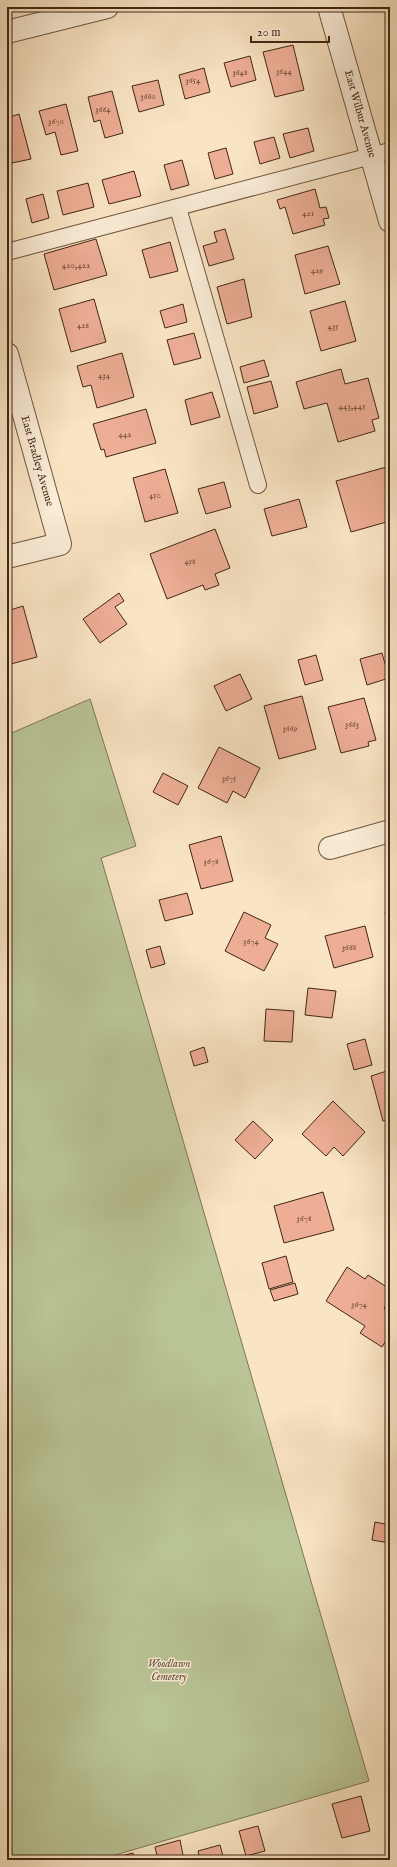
<svg xmlns="http://www.w3.org/2000/svg" width="397" height="1867" font-family="'IM FELL English',serif">
  <style>
    .green { fill: #bac596; stroke: #7e7656 }
    .building { fill: #edae95; stroke: #422615 }
    .lines { fill: none; stroke-linecap: round; stroke-linejoin: round }
    .service-casing { stroke: #705640; stroke-width: 18 }
    .minor-casing { stroke: #705640; stroke-width: 24 }
    .tertiary-casing { stroke: #705640; stroke-width: 24 }
    .service { stroke: #fbedd8; stroke-width: 16 }
    .minor { stroke: #fbedd8; stroke-width: 22 }
    .tertiary { stroke: #fbedd8; stroke-width: 22 }
    .labels { text-anchor: middle; dominant-baseline: central; stroke-width: 3; stroke-linejoin: round; paint-order: stroke }
    .number-label { font-size: 9px; fill: #6d4835 }
    .street-label { font-size: 11px; fill: #422615; stroke: #fbedd8 }
    .park-label { font-size: 11px; font-style: italic; fill: #604e35; stroke: #fbedd8 }
  </style>
  <rect width="100%" height="100%" fill="#f9e4c3"/>
  <filter id="stains"><feTurbulence type="fractalNoise" baseFrequency=".005" numOctaves="4"/><feColorMatrix values="0 0 0 0 .2 0 0 0 0 .09 0 0 0 0 .02 0 0 0 .5 -.17"/></filter>
  <radialGradient id="worn" r=".72"><stop offset=".6" stop-color="#630" stop-opacity="0"/><stop offset="1" stop-color="#630" stop-opacity=".3"/></radialGradient>
  <!-- green -->
  <polygon class="green" points="90,699 136,846 101,858 369,1781 98,1860 7,1860 7,735"/>
  <!-- building -->
  <g class="building">
    <polygon points="390,17 390,35 385,19"/>
    <polygon points="293,45 304,90 275,97 263,52"/>
    <polygon points="250,56 256,80 231,87 224,63"/>
    <polygon points="204,68 210,92 185,99 179,75"/>
    <polygon points="158,80 164,105 139,112 132,86"/>
    <polygon points="112,91 123,133 105,138 100,120 94,122 88,97"/>
    <polygon points="66,104 78,151 61,155 55,132 46,135 39,111"/>
    <polygon points="19,114 31,159 7,164 7,118"/>
    <polygon points="308,128 314,151 290,158 283,134"/>
    <polygon points="274,137 280,158 260,164 254,142"/>
    <polygon points="226,148 233,174 215,179 208,153"/>
    <polygon points="182,160 189,185 171,190 164,165"/>
    <polygon points="134,171 141,196 109,204 102,180"/>
    <polygon points="88,183 94,207 63,215 57,191"/>
    <polygon points="315,189 320,208 326,207 329,218 323,219 325,225 293,234 285,207 280,209 277,200"/>
    <polygon points="43,194 49,218 32,223 26,199"/>
    <polygon points="225,229 234,259 209,266 203,246 217,242 214,232"/>
    <polygon points="96,239 107,275 54,290 44,254"/>
    <polygon points="170,242 178,271 150,278 142,250"/>
    <polygon points="328,246 340,284 305,294 295,255"/>
    <polygon points="244,279 252,317 227,324 217,287"/>
    <polygon points="94,299 106,342 71,352 59,309"/>
    <polygon points="345,301 356,341 321,351 310,311"/>
    <polygon points="183,304 187,322 165,328 160,311"/>
    <polygon points="194,333 201,358 174,365 167,340"/>
    <polygon points="122,353 134,397 97,408 91,385 83,387 77,366"/>
    <polygon points="264,360 269,376 244,383 240,367"/>
    <polygon points="341,369 345,384 368,378 379,418 372,420 375,431 338,442 327,403 304,409 296,382"/>
    <polygon points="271,381 278,407 254,414 247,387"/>
    <polygon points="212,392 220,417 191,425 185,400"/>
    <polygon points="146,409 156,443 106,457 104,449 101,450 93,424"/>
    <polygon points="390,466 390,497 385,498 390,514 390,521 351,532 336,481"/>
    <polygon points="165,469 178,513 145,522 133,478"/>
    <polygon points="224,482 231,507 206,514 198,489"/>
    <polygon points="299,499 307,527 272,536 264,509"/>
    <polygon points="215,529 230,568 215,574 219,585 205,590 203,585 167,599 150,554"/>
    <polygon points="119,593 124,601 115,607 127,624 100,643 83,619"/>
    <polygon points="23,606 37,657 7,665 7,611"/>
    <polygon points="382,653 389,678 367,685 360,659"/>
    <polygon points="316,655 323,680 305,685 298,660"/>
    <polygon points="240,674 252,699 226,711 214,686"/>
    <polygon points="302,696 316,749 279,759 264,706"/>
    <polygon points="364,698 376,740 368,742 369,746 341,753 328,707"/>
    <polygon points="219,747 260,768 245,798 233,791 227,803 198,788"/>
    <polygon points="163,773 188,786 178,805 153,792"/>
    <polygon points="221,836 233,881 201,889 189,845"/>
    <polygon points="187,893 193,914 165,921 159,900"/>
    <polygon points="390,911 390,931 385,912"/>
    <polygon points="244,912 271,925 265,938 278,944 264,971 225,951"/>
    <polygon points="365,926 373,957 334,968 325,936"/>
    <polygon points="160,946 165,964 151,968 146,950"/>
    <polygon points="390,979 390,994 386,980"/>
    <polygon points="308,988 336,991 332,1018 305,1015"/>
    <polygon points="266,1009 294,1011 292,1042 264,1041"/>
    <polygon points="365,1039 372,1065 354,1070 347,1044"/>
    <polygon points="204,1047 208,1062 194,1066 190,1052"/>
    <polygon points="390,1070 390,1119 383,1121 371,1076"/>
    <polygon points="333,1101 365,1132 343,1156 334,1147 326,1156 302,1134"/>
    <polygon points="253,1121 273,1140 255,1159 235,1140"/>
    <polygon points="323,1192 334,1230 284,1243 274,1206"/>
    <polygon points="286,1256 293,1282 269,1289 262,1263"/>
    <polygon points="347,1267 365,1279 368,1275 390,1289 390,1298 384,1308 390,1312 390,1334 382,1347 360,1333 365,1326 326,1301"/>
    <polygon points="295,1283 298,1294 274,1301 270,1290"/>
    <polygon points="375,1522 390,1525 390,1543 372,1540"/>
    <polygon points="361,1796 370,1831 342,1838 332,1804"/>
    <polygon points="258,1826 265,1851 246,1856 239,1831"/>
    <polygon points="180,1840 184,1860 158,1860 155,1847"/>
    <polygon points="220,1845 224,1860 200,1860 198,1851"/>
    <polygon points="133,1853 135,1860 108,1860 108,1859"/>
  </g>
  <g class="lines">
    <defs>
      <g id="service">
        <polyline points="178,208 258,485"/>
        <polyline points="7,252 390,151"/>
      </g>
      <g id="minor">
        <polyline points="329,7 390,221"/>
        <polyline points="7,354 60,544 7,557"/>
        <polyline points="330,848 390,831"/>
      </g>
      <polyline id="tertiary" points="7,32 107,7"/>
    </defs>
    <!-- service casing -->
    <use href="#service" class="service-casing"/>
    <!-- minor casing -->
    <use href="#minor" class="minor-casing"/>
    <!-- tertiary casing -->
    <use href="#tertiary" class="tertiary-casing"/>
    <!-- service -->
    <use href="#service" class="service"/>
    <!-- minor -->
    <use href="#minor" class="minor"/>
    <!-- tertiary -->
    <use href="#tertiary" class="tertiary"/>
  </g>
  <g class="labels">
    <!-- number labels -->
    <g class="number-label">
      <text x="284" y="71">3644</text>
      <text x="240" y="72">3648</text>
      <text x="193" y="80">3654</text>
      <text x="148" y="96">3660</text>
      <text x="103" y="109">3664</text>
      <text x="56" y="121">3670</text>
      <text x="308" y="213">421</text>
      <text x="76" y="265">420,422</text>
      <text x="317" y="270">429</text>
      <text x="83" y="325">428</text>
      <text x="333" y="326">435</text>
      <text x="104" y="375">434</text>
      <text x="352" y="406">443,445</text>
      <text x="125" y="434">442</text>
      <text x="155" y="495">450</text>
      <text x="190" y="561">458</text>
      <text x="352" y="724">3663</text>
      <text x="290" y="728">3669</text>
      <text x="229" y="778">3675</text>
      <text x="211" y="861">3678</text>
      <text x="251" y="941">3674</text>
      <text x="349" y="947">3668</text>
      <text x="304" y="1218">3678</text>
      <text x="359" y="1304">3674</text>
    </g>
    <!-- street labels -->
    <g class="street-label">
      <text transform="translate(360 114) rotate(74)">East Wilbur Avenue</text>
      <text transform="translate(37 461) rotate(74)">East Bradley Avenue</text>
    </g>
    <!-- park labels -->
    <g class="park-label">
      <text x="169" y="1664">Woodlawn<tspan x="169" dy="13">Cemetery</tspan></text>
    </g>
  </g>
  <!-- margin -->
  <rect width="397" height="1867" fill="none" stroke="#f9e4c3" stroke-width="24"/>
  <rect x="8" y="8" width="381" height="1851" fill="none" stroke="#422615" stroke-width="2"/>
  <rect x="12" y="12" width="373" height="1843" fill="none" stroke="#422615"/>
  <!-- scale -->
  <path d="M251 36v6h78v-6" fill="none" stroke="#422615" stroke-width="2"/>
  <text x="257" y="36" font-size="12" fill="#422615" stroke="#fbedd8" stroke-width="3" paint-order="stroke">20 m</text>
  <rect width="100%" height="100%" filter="url(#stains)"/>
  <rect width="100%" height="100%" fill="url(#worn)"/>
</svg>
